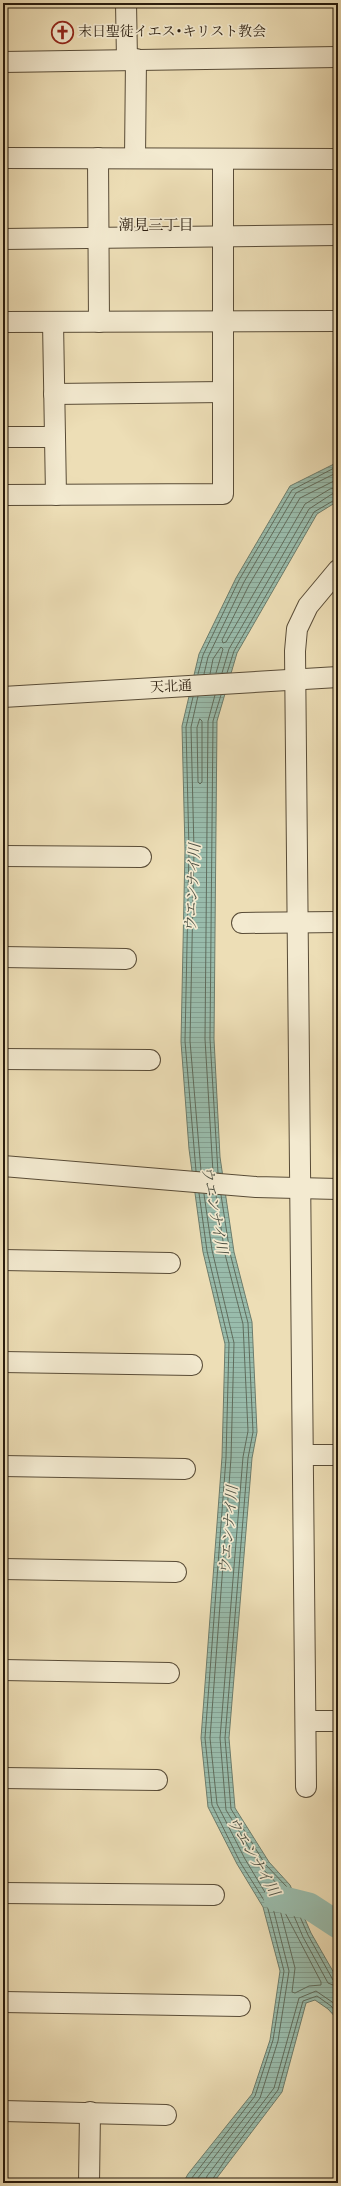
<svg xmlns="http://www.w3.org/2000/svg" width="341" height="2186" font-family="'Old Standard TT','Noto Serif JP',serif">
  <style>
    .water { fill: url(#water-rules); stroke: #6c7c6c }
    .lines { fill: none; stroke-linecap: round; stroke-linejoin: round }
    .shore { stroke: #606c5c; stroke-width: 1 }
    .river { stroke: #99bcac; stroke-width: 27 }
    .minor-casing { stroke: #594c37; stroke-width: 22 }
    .minor { stroke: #f3ead0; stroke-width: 20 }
    .labels { text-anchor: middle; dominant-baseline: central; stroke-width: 3.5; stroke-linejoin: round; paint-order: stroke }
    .poi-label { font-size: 14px; fill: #281b0d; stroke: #f3ead0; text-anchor: start }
    .street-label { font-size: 14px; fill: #281b0d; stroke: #f3ead0 }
    .neighbourhood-label { font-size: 15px; fill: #281b0d; stroke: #f3ead0 }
    .water-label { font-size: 15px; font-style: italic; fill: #505345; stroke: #f3ead0 }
  </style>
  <defs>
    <pattern id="water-rules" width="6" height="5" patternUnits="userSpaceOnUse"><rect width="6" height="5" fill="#99bcac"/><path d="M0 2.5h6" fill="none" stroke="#84a193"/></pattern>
  </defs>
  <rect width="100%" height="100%" fill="#eddeb6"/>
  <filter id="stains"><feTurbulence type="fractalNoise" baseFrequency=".005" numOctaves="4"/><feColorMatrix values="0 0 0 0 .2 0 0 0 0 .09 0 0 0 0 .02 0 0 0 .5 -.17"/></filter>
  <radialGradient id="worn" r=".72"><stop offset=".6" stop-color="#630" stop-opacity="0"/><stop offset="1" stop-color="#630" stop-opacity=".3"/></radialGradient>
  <!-- water -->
  <polygon class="water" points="338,462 338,501 317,514 237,653 217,721 214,1039 220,1157 234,1252 252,1322 257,1432 252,1458 229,1738 235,1808 269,1862 290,1885 311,1933 338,1980 338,2020 328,2009 315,2000 306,2003 282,2092 213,2183 183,2183 188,2174 252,2094 270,2040 280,1971 263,1907 237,1864 208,1807 201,1738 222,1457 225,1344 203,1252 189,1149 181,1042 185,850 182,726 199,654 236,578 290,486"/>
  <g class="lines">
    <!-- shore -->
    <g class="shore">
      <polyline points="338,479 300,498 249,585 222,640 223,643 226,642 305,504 330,489 338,487"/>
      <polyline points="222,673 229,649 309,509 332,494 338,493"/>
      <polyline points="227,673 234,651 314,512 338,498"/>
      <polyline points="198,674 203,655 239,580 292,490 338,466"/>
      <polyline points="204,674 208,657 244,582 296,493 338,472"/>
      <polyline points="210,674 213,659 221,647 223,649 216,673"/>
      <polyline points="198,696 191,727 194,850 190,1041 201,1171"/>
      <polyline points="193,697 186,727 189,850 185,1041 196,1171"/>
      <polygon points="200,719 202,721 202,782 200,784 198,782 197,728"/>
      <polyline points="213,1172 205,1039 208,721 215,695"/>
      <polyline points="218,1173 210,1039 213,721 221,695"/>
      <polyline points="216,1195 225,1254 243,1324 248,1431 243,1457 220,1738 226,1810 261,1867 283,1890 303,1937 328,1983 338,1987"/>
      <polyline points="221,1195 230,1253 248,1323 253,1432 248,1458 225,1738 231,1809 265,1864 287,1887 308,1935 333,1980 338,1982"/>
      <polygon points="280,1903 321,1982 321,1985 309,1986 295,1993 292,1992 295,1968 279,1906"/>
      <polyline points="188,2183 255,2096 273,2040 284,1971 267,1905 240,1862 212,1805 205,1738 226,1458 229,1343 207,1251 199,1193"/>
      <polyline points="194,2183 260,2098 278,2041 289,1971 272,1904 245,1859 217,1804 210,1738 231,1458 234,1343 212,1250 204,1194"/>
      <polyline points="205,2183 207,2176 274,2088 299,1998 316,1991 338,2006"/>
      <polyline points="210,2183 228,2156 278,2090 303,2001 317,1996 331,2006 338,2014"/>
    </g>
    <!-- river -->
    <polyline class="river" points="277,1898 309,1906 338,1925"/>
    <defs>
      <g id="minor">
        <polyline points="126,3 127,60"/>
        <polyline points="3,62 338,57"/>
        <polyline points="3,158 338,159"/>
        <polyline points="98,158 99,322"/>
        <polyline points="135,158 136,59"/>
        <polyline points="3,239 338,235"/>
        <polyline points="3,322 338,321"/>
        <polyline points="53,322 56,495"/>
        <polyline points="54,394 223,392"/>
        <polyline points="3,437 55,437"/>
        <polyline points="3,495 223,494 223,159"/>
        <polyline points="3,697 338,677"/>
        <polyline points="3,856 141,857"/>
        <polyline points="242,923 338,922"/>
        <polyline points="3,957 126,959"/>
        <polyline points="3,1059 150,1060"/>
        <polyline points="3,1166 256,1187 338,1189"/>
        <polyline points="3,1260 170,1263"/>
        <polyline points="3,1362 192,1365"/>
        <polyline points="303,1455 338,1455"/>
        <polyline points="3,1466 185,1469"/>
        <polyline points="3,1569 176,1572"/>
        <polyline points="3,1670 169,1673"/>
        <polyline points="306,1721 338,1721"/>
        <polyline points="3,1778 157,1780"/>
        <polyline points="306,1787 295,651 297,629 308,606 338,570"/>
        <polyline points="3,1893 214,1895"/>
        <polyline points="3,2002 240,2006"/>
        <polyline points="3,2111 166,2115"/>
        <polyline points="89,2183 90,2112"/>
      </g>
    </defs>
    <!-- minor casing -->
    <use href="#minor" class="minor-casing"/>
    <!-- minor -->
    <use href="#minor" class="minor"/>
  </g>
  <!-- icons -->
  <defs>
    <symbol id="church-ring" viewBox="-11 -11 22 22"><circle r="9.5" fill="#f3ead0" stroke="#8f2418" stroke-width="1.5"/><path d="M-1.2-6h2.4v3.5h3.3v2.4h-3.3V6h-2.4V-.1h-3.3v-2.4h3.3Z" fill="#8f2418"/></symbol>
  </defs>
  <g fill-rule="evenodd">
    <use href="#church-ring" x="50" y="20" width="25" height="25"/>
  </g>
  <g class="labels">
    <!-- poi labels -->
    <g class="poi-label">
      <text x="78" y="32">末日聖徒イエス•キリスト教会</text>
    </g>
    <!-- street labels -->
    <g class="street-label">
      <text transform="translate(171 687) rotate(-3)">天北通</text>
    </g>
    <!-- neighbourhood labels -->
    <g class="neighbourhood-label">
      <text x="156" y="226">潮見三丁目</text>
    </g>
    <!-- water labels -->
    <g class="water-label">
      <text transform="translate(194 888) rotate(-87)">ウエンナイ川</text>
      <text transform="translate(213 1210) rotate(80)">ウエンナイ川</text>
      <text transform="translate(230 1530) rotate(-85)">ウエンナイ川</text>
      <text transform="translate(252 1857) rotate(60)">ウエンナイ川</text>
    </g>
  </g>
  <!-- margin -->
  <rect width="341" height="2186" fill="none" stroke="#eddeb6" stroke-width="16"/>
  <rect x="4" y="4" width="333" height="2178" fill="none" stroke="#281b0d" stroke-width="2"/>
  <rect x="8" y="8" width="325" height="2170" fill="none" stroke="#281b0d"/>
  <rect width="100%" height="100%" filter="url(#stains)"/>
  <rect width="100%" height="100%" fill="url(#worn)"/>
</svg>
